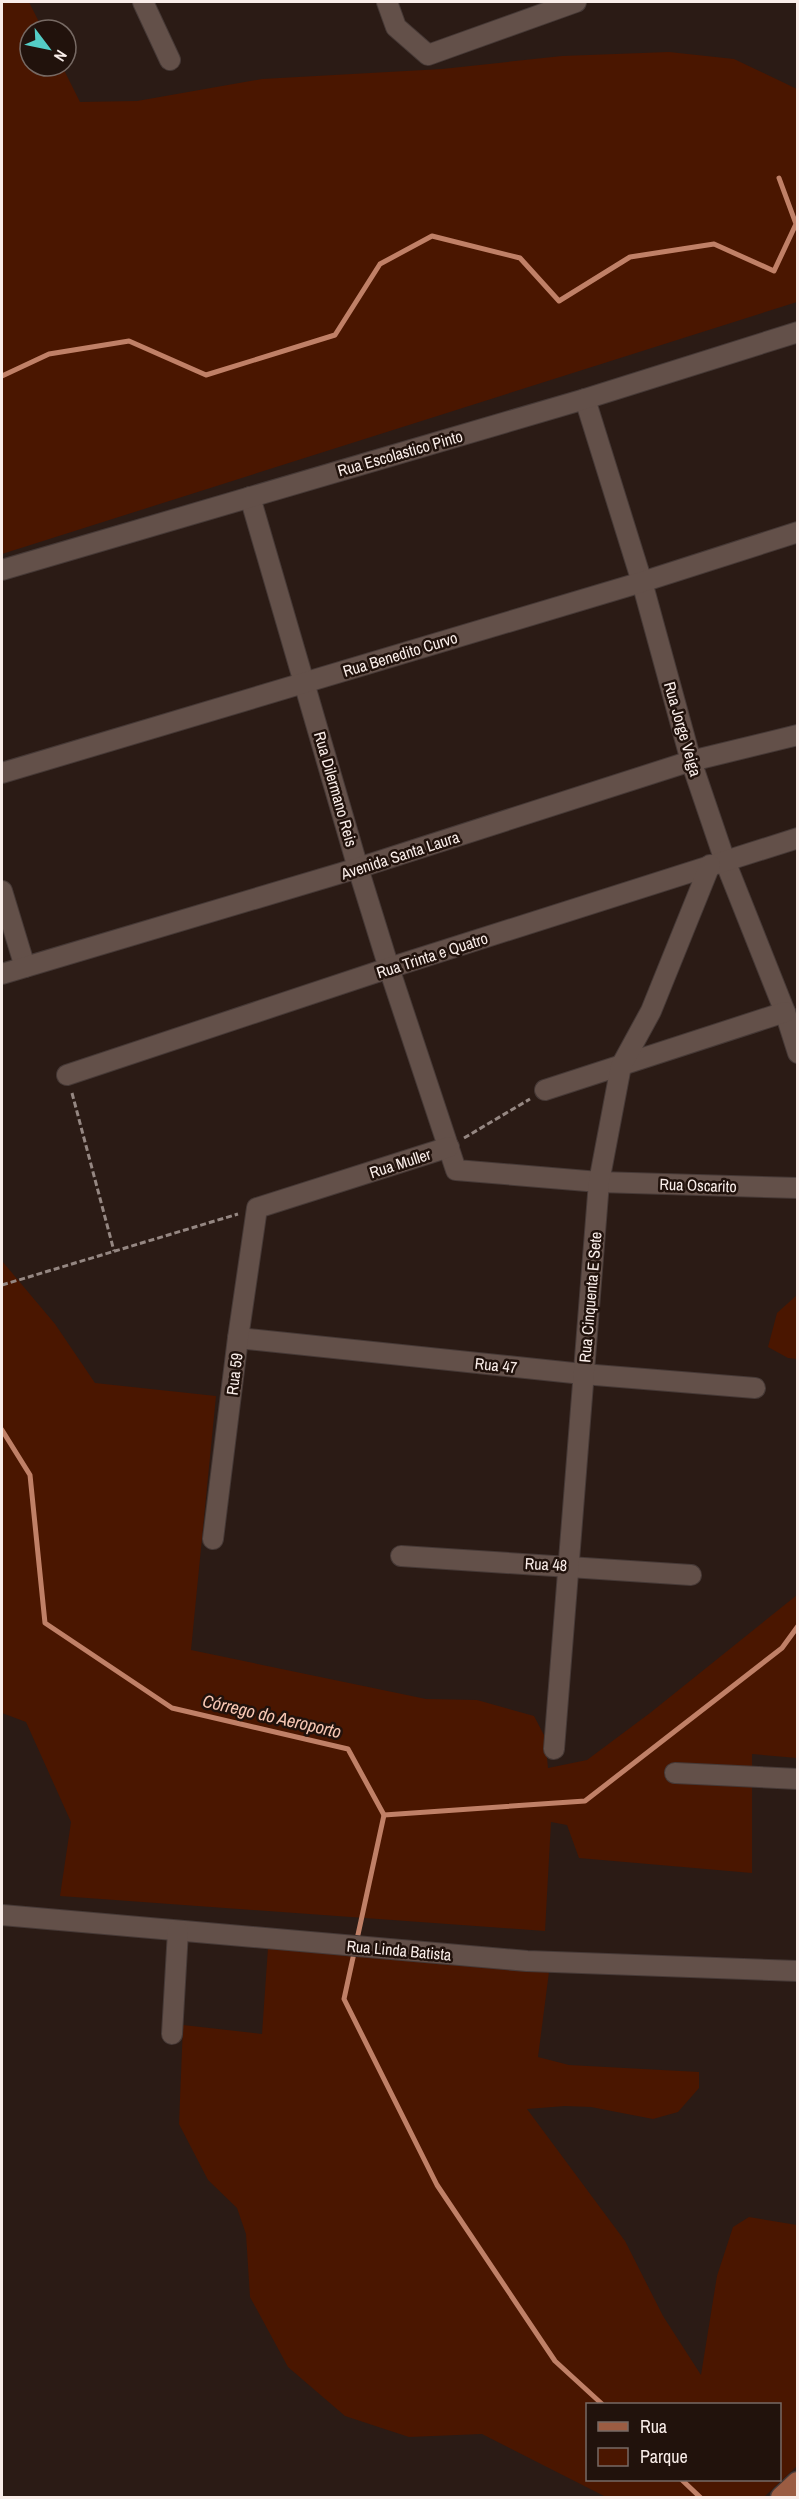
<svg xmlns="http://www.w3.org/2000/svg" width="799" height="2499" font-family="'Archivo Narrow',sans-serif">
  <style>
    .green { fill: #4a1600; fill-rule: evenodd }
    .lines { fill: none; stroke-linecap: round; stroke-linejoin: round }
    .stream { stroke: #c08067; stroke-width: 5 }
    .minor-casing { stroke: #463936; stroke-width: 22 }
    .major-casing { stroke: #463936; stroke-width: 27 }
    .path { stroke: #958782; stroke-width: 3; stroke-dasharray: 6 3; stroke-linecap: butt }
    .minor { stroke: #635049; stroke-width: 20 }
    .major { stroke: #9b5c42; stroke-width: 24 }
    .labels { text-anchor: middle; dominant-baseline: central; stroke-width: 5; stroke-linejoin: round; paint-order: stroke }
    .street-label { font-size: 16px; fill: #f9ede9; stroke: #21120c }
    .water-label { font-size: 18px; font-style: italic; fill: #f7c7b4; stroke: #21120c }
  </style>
  <rect width="100%" height="100%" fill="#2b1b15"/>
  <!-- green -->
  <g class="green">
    <polygon points="2,2 29,2 43,30 30,30 30,66 62,66 80,102 137,101 262,79 442,69 562,56 669,52 734,59 797,89 797,302 2,554"/>
    <polygon points="2,1261 55,1324 95,1383 216,1396 191,1650 426,1699 477,1700 534,1716 545,1737 548,1768 587,1760 650,1713 797,1595 797,1758 752,1754 752,1873 579,1858 567,1825 551,1822 545,1931 60,1896 71,1822 26,1722 2,1713"/>
    <polygon points="797,1295 797,1359 788,1358 768,1347 777,1313"/>
    <path d="M268,1948L549,1972L538,2057L569,2065L699,2072V2088L678,2112L653,2119L591,2107L565,2106L527,2109L625,2241L663,2316L701,2375L717,2276L733,2227L749,2217L797,2225V2466L764,2497H606L482,2434L409,2437L345,2416L288,2367L250,2297L246,2234L237,2208L208,2180L179,2124L183,2025L262,2034ZM588,2404H780V2480H588Z"/>
  </g>
  <g class="lines">
    <!-- stream -->
    <g class="stream">
      <polyline points="2,376 49,354 129,341 206,375 335,335 380,264 432,236 520,258 559,301 630,257 714,244 774,271 796,224 779,178"/>
      <polyline points="2,1430 30,1475 45,1623 172,1708 348,1749 384,1815 585,1801 782,1648 798,1626"/>
      <polyline points="384,1815 344,1999 437,2185 555,2361 602,2404"/>
      <polyline points="682,2480 701,2498"/>
    </g>
    <defs>
      <g id="minor">
        <polyline points="143,2 170,60"/>
        <polyline points="387,2 396,27 428,55 576,2"/>
        <polyline points="585,399 642,582 691,761 725,861 785,1012 798,1053"/>
        <polyline points="250,497 358,868 389,968 456,1170 599,1182 798,1188"/>
        <polyline points="2,570 585,399 798,332"/>
        <polyline points="2,773 642,582 798,532"/>
        <polyline points="2,891 25,967"/>
        <polyline points="2,974 358,868 691,761 798,735"/>
        <polyline points="67,1075 389,968 798,838"/>
        <polyline points="545,1090 785,1012"/>
        <polyline points="238,1338 583,1374 755,1388"/>
        <polyline points="213,1539 238,1338 257,1208 449,1147"/>
        <polyline points="401,1556 691,1575"/>
        <polyline points="554,1749 599,1182 621,1066 651,1011 710,865"/>
        <polyline points="675,1773 798,1779"/>
        <polyline points="2,1915 527,1961 798,1971"/>
        <polyline points="172,2034 178,1931"/>
      </g>
      <polyline id="major" points="783,2498 798,2484"/>
    </defs>
    <!-- minor casing -->
    <use href="#minor" class="minor-casing"/>
    <!-- major casing -->
    <use href="#major" class="major-casing"/>
    <!-- path -->
    <g class="path">
      <polyline points="72,1093 114,1251"/>
      <polyline points="464,1138 530,1099"/>
      <polyline points="2,1285 238,1214"/>
    </g>
    <!-- minor -->
    <use href="#minor" class="minor"/>
    <!-- major -->
    <use href="#major" class="major"/>
  </g>
  <g class="labels">
    <!-- street labels -->
    <g class="street-label">
      <text transform="translate(400 453) rotate(-16)">Rua Escolastico Pinto</text>
      <text transform="translate(400 654) rotate(-17)">Rua Benedito Curvo</text>
      <text transform="translate(683 729) rotate(74)">Rua Jorge Veiga</text>
      <text transform="translate(336 789) rotate(74)">Rua Dilermano Reis</text>
      <text transform="translate(400 855) rotate(-18)">Avenida Santa Laura</text>
      <text transform="translate(432 955) rotate(-18)">Rua Trinta e Quatro</text>
      <text transform="translate(400 1163) rotate(-18)">Rua Muller</text>
      <text transform="translate(698 1185) rotate(2)">Rua Oscarito</text>
      <text transform="translate(590 1297) rotate(-85)">Rua Cinquenta E Sete</text>
      <text transform="translate(496 1365) rotate(6)">Rua 47</text>
      <text transform="translate(234 1374) rotate(-83)">Rua 59</text>
      <text transform="translate(546 1564) rotate(3)">Rua 48</text>
      <text transform="translate(399 1950) rotate(5)">Rua Linda Batista</text>
    </g>
    <!-- water labels -->
    <g class="water-label">
      <text transform="translate(272 1716) rotate(13)">Córrego do Aeroporto</text>
    </g>
  </g>
  <!-- border -->
  <rect width="799" height="2499" fill="none" stroke="#f9ede9" stroke-width="6"/>
  <!-- legend -->
  <rect x="586" y="2403" width="195" height="78" fill="#21120c" stroke="#776a64" stroke-width="1.5"/>
  <rect x="598" y="2422" width="30" height="9" fill="#9b5c42" stroke="#776a64" stroke-width="1.5"/>
  <text x="640" y="2433" font-size="18" fill="#f9ede9">Rua</text>
  <rect x="598" y="2448" width="30" height="18" fill="#4a1600" stroke="#776a64" stroke-width="1.5"/>
  <text x="640" y="2463" font-size="18" fill="#f9ede9">Parque</text>
  <!-- north arrow -->
  <g transform="translate(48 48) rotate(122)"><circle r="28" fill="#21120c" stroke="#776a64" stroke-width="1.5"/>
  <path d="M0-4.5L10 22L0 15L-10 22Z" fill="#54cdc6"/>
  <text y="-9" font-size="16" font-weight="bold" text-anchor="middle" fill="#f9ede9">N</text>
  </g>
</svg>
